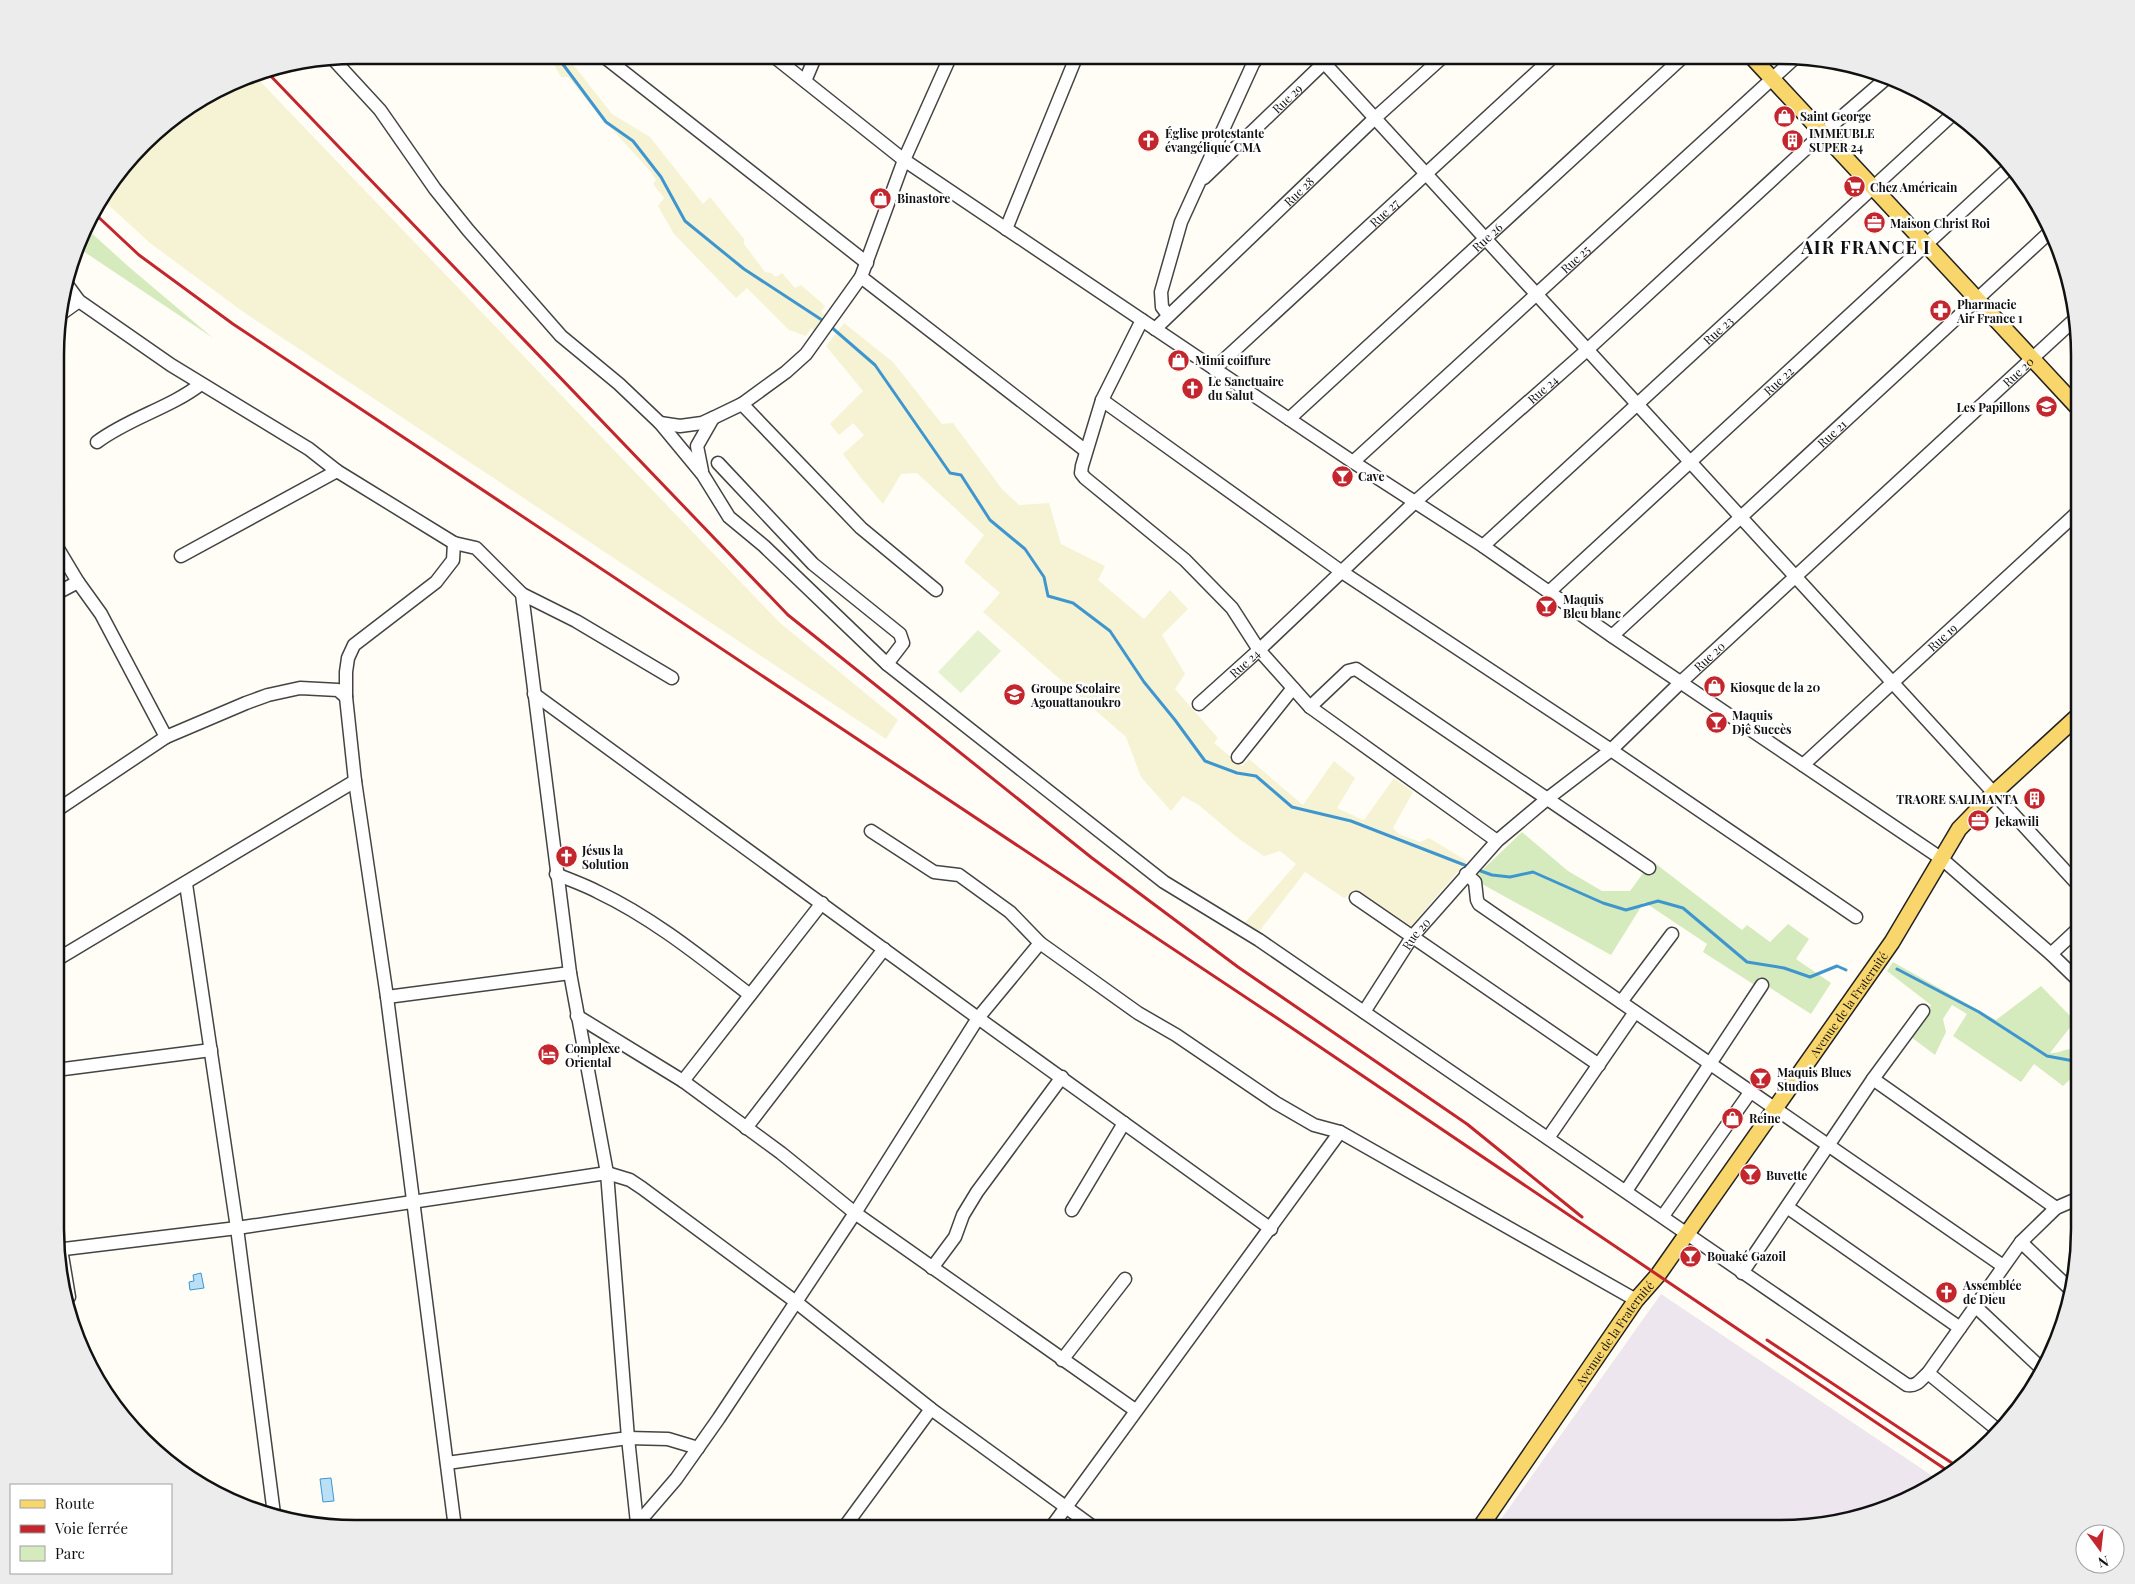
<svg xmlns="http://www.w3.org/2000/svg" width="2135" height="1584" font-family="'Playfair Display',serif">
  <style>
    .industrial { fill: #eee6ef }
    .farmland { fill: #f6f3d4 }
    .green { fill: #d5ebbd }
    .pitch { fill: #e6f2cf }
    .water { fill: #b9e0f7; stroke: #3f96cf }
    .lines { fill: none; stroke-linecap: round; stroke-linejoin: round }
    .stream { stroke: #3f96cf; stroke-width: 3 }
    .minor-casing { stroke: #444; stroke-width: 15 }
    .major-casing { stroke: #222; stroke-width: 18 }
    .minor { stroke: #fff; stroke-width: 12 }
    .major { stroke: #f9d66b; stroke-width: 15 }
    .rail { stroke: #c4262e; stroke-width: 3 }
    .labels { text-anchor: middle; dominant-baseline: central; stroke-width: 5; stroke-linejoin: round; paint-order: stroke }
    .street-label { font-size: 12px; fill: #111; stroke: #fff }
    .poi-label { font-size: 12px; font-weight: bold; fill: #111; stroke: #fff; text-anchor: start }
    .district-label { font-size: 18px; font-weight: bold; letter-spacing: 1px; fill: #111; stroke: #fff }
    .rim { fill: none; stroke: #111; stroke-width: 2.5 }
  </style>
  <rect width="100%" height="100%" fill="#fffdf5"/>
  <!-- industrial -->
  <polygon class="industrial" points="1661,1294 1937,1479 1912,1498 1839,1523 1780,1529 1494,1529"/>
  <!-- farmland -->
  <g class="farmland">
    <polygon points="549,55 561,55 576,68 612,114 650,137 703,204 710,197 744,239 744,244 765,272 771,273 776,277 782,273 795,288 801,285 825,306 821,312 826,316 814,331 811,328 806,336 789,330 747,288 736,298 674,234 658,206 664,198 653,184 656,180 651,172 599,115 568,77 561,77"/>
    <polygon points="253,74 780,623 898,720 886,739 242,311 150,243 101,198 157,129"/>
    <polygon points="844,323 893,362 942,424 953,423 1002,489 1019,505 1049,503 1061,544 1105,566 1098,580 1144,619 1170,590 1188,609 1162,635 1185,674 1175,689 1218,738 1214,743 1242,766 1249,759 1303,805 1334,761 1355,778 1337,808 1361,819 1364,820 1394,778 1413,792 1393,828 1399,834 1420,842 1429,838 1467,861 1411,926 1358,890 1344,898 1305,872 1258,933 1243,925 1296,864 1280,851 1264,856 1239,839 1200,806 1183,796 1171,811 1141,777 1126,737 983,612 1000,593 964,562 984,535 917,473 901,474 883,504 861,478 843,454 864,435 853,423 839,435 830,424 863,391 826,346"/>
  </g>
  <!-- green -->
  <g class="green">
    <polygon points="87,229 129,267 213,338 80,249"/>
    <polygon points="1522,832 1568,871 1602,891 1630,891 1652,861 1742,930 1747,925 1770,942 1788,924 1809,939 1796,959 1831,983 1811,1014 1761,982 1753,984 1703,952 1707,944 1644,902 1611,955 1473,879"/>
    <path d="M1893,962L1996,1020L2041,986L2075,1021L2050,1053C2061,1054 2069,1046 2079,1050V1071L2063,1086L2034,1064L2021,1082L1953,1036L1967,1014L1952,1005L1943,1019L1946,1032L1935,1055L1911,1037L1931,1005L1887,971Z"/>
  </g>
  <!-- pitch -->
  <polygon class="pitch" points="978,630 1001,651 961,693 938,672"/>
  <!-- water -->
  <g class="water">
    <polygon points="201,1273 204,1288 190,1290 189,1282 194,1281 193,1275"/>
    <polygon points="331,1478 334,1501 323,1502 320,1479"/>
  </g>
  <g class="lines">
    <!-- stream -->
    <g class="stream">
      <polyline points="556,55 606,122 633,141 661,177 685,221 744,269 825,322"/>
      <polyline points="830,326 875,365 950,473 961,475 990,520 1025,549 1044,577 1048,596 1073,603 1110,631 1144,682 1175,720 1205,761 1237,773 1256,776 1292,807 1351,821 1467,866"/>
      <polyline points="1478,870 1492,875 1510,877 1533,872 1603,903 1626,910 1658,901 1683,908 1747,962 1784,968 1810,977 1837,966 1846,970"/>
      <polyline points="1897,969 1979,1012 2047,1056 2079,1062"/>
    </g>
    <defs>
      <g id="minor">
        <polyline points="602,55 867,263"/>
        <polyline points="772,55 904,160 1353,462 1483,546 1612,636 1942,859 2051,954 2080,982"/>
        <polyline points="1242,55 1255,61"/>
        <polyline points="1317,55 2080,887"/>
        <path d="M333,59L380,110L435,189L468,230L561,336L619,384L660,423L703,475L729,517L764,546L887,664L1164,882L1259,940L1907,1385C1917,1387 1921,1379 1928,1373L2021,1242L2056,1208L2079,1198"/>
        <polyline points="805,81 816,55"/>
        <path id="s1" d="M1204,178L1332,55"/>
        <polyline points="1006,229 1077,55"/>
        <polyline points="861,277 1086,451"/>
        <polyline points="68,286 79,301 171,365 309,449 337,471 454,543 476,548 522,594 576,621 672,678"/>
        <polyline points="1168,315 1162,307 1161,292 1181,222 1257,55"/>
        <polyline points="58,316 79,301"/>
        <polyline points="1142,320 1102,400 1082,466 1081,473 1085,478 1185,560 1232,608 1259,650 1310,707 1497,841"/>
        <path id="s2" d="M1155,329L1375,118L1445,55"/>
        <path id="s3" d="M1214,369L1554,56"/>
        <polyline points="1102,400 1342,572 1611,750 1856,917"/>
        <polyline points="742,404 861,528 936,590"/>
        <path id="s4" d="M1289,419L1684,56"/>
        <polyline points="660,423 680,426 702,423 715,417 742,404 786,372 806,354 861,277 904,160 951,55"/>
        <path d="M97,442C129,418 170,408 201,384"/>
        <path id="s5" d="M1353,462L1797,56"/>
        <polyline points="718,463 813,564 900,634 903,643 887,664"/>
        <polyline points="702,471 697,446 713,418"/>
        <polyline points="454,543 453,560 436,582 354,645 348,658 346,672 346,697 355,781 387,997 455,1528"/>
        <path id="s6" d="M1483,546L1953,114"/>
        <polyline points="57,547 78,582 101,614 166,737"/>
        <polyline points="181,556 337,471"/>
        <path id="s7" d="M1549,592L2008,169"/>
        <polyline points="57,593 78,582"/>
        <path id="s8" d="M1612,636L2052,230"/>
        <polyline points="534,694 978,1018 1271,1229"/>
        <path id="s9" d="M1199,704L1259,650L1416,501L1587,350L1823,133L1889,76"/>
        <polyline points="1310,707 1348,671 1356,669 1649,868"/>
        <polyline points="1238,757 1293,688"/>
        <path id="s10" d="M1803,765L2080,510"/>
        <polyline points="57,810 166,737 246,703 268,695 300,688 338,690 346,697"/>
        <polyline points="871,831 934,872 959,875 1010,912 1040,943"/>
        <path d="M556,874C570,880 585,885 598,892C653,918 702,958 750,995"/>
        <polyline points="1466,874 1475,882 1477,900 1479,904 2003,1266"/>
        <polyline points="186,884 237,1228 274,1514"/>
        <polyline points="1356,898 1599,1065"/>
        <polyline points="2051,954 2080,927"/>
        <polyline points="56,960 355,781"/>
        <polyline points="387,997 570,973"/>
        <polyline points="1621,1002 1672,934"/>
        <path id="s11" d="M1364,1012L1412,937L1497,841L1547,799L1611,750L1681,682L2075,319"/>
        <polyline points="577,1016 683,1081 781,1153 855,1213 1135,1410"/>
        <polyline points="56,1070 211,1050"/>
        <polyline points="1873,1079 2056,1208"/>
        <polyline points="683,1081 822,903"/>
        <polyline points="746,1128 884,949"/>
        <polyline points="1548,1138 1635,1012"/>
        <polyline points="1626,1191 1762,985"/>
        <polyline points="1787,1207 1960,1328"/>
        <polyline points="1072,1210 1124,1123"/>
        <polyline points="1663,1216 1751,1091"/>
        <polyline points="2021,1242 2070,1289"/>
        <polyline points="61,1249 69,1297"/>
        <polyline points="56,1250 237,1228 607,1173 630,1180 642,1188 796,1302 931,1409 1096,1529"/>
        <polyline points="932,1268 955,1237 963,1215 977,1192 1062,1077"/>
        <polyline points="1742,1273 1873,1079 1923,1011"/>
        <polyline points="1975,1306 2042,1369"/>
        <polyline points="1062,1360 1125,1279"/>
        <polyline points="1928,1373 1999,1431"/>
        <polyline points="447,1463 628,1438 607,1173 570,973 522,594"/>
        <polyline points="637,1523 628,1438 668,1439 698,1448"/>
        <polyline points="633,1529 676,1479 719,1418 855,1213 978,1018 1040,943 1138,1013 1176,1035 1276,1103 1314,1125 1340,1132 1636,1300"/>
        <polyline points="843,1529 931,1409"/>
        <polyline points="1050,1529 1340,1132"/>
      </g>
      <g id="major">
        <polyline points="1751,56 2080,410"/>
        <path id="s12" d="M1479,1529L1636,1300L1658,1275L1892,942L1959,829L1994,793L2080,714"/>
      </g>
    </defs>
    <!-- minor casing -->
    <use href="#minor" class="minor-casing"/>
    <!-- major casing -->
    <use href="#major" class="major-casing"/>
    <!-- minor -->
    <use href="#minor" class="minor"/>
    <!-- major -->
    <use href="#major" class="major"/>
    <!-- rail -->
    <g class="rail">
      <polyline points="265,70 788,615 1092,858 1238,967 1467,1124 1582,1217"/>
      <polyline points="93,212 139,255 233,324 1280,1020 1948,1471"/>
      <polyline points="1767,1340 1955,1465"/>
    </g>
  </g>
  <!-- icons -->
  <defs>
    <symbol id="shop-disc" viewBox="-11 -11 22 22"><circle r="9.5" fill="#c4262e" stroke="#fff"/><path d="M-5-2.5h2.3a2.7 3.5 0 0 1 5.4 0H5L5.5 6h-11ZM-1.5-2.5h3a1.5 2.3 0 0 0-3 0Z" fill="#fff"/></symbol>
    <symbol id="church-disc" viewBox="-11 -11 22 22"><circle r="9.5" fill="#c4262e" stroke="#fff"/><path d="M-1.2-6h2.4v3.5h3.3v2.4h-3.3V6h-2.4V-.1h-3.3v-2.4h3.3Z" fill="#fff"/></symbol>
    <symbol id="building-disc" viewBox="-11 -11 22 22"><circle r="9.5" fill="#c4262e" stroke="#fff"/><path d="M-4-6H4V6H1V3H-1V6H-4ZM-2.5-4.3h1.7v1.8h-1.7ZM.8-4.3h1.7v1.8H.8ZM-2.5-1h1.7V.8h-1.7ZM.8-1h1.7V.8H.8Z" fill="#fff"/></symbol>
    <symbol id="supermarket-disc" viewBox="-11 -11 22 22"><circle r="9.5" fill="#c4262e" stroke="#fff"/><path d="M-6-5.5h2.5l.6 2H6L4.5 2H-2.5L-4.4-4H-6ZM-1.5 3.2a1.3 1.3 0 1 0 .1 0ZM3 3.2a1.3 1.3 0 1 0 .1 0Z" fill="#fff"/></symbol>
    <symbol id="office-disc" viewBox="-11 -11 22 22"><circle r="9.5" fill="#c4262e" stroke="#fff"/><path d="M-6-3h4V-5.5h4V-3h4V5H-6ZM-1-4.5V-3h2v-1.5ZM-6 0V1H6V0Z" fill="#fff"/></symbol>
    <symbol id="pharmacy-disc" viewBox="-11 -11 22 22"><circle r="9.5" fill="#c4262e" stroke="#fff"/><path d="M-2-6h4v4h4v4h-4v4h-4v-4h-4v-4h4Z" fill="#fff"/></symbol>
    <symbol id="school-disc" viewBox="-11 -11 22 22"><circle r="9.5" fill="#c4262e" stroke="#fff"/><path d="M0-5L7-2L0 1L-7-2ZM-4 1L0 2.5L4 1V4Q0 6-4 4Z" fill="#fff"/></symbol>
    <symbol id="bar-disc" viewBox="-11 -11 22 22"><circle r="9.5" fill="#c4262e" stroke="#fff"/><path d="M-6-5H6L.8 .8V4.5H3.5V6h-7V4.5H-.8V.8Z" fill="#fff"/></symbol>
    <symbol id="hotel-disc" viewBox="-11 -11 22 22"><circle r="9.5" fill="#c4262e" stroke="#fff"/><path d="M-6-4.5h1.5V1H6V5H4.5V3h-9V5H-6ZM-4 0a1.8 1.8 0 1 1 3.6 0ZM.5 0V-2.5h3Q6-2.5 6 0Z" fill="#fff"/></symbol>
  </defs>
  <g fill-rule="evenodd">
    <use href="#shop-disc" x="1772" y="104" width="25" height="25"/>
    <use href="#church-disc" x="1136" y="128" width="25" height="25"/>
    <use href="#building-disc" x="1780" y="128" width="25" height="25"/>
    <use href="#supermarket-disc" x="1842" y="174" width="25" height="25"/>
    <use href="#shop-disc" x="868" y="186" width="25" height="25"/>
    <use href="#office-disc" x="1862" y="210" width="25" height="25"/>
    <use href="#pharmacy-disc" x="1928" y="298" width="25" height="25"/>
    <use href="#shop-disc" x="1166" y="348" width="25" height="25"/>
    <use href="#church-disc" x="1180" y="376" width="25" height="25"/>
    <use href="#school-disc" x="2034" y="394" width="25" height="25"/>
    <use href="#bar-disc" x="1330" y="464" width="25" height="25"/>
    <use href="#bar-disc" x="1534" y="594" width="25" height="25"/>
    <use href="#shop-disc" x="1702" y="674" width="25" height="25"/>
    <use href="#school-disc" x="1002" y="682" width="25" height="25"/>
    <use href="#bar-disc" x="1704" y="710" width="25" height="25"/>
    <use href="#building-disc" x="2022" y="786" width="25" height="25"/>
    <use href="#office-disc" x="1966" y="808" width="25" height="25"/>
    <use href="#church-disc" x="554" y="844" width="25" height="25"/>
    <use href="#hotel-disc" x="536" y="1042" width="25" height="25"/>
    <use href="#bar-disc" x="1748" y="1066" width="25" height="25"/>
    <use href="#shop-disc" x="1720" y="1106" width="25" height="25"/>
    <use href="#bar-disc" x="1738" y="1162" width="25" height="25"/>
    <use href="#bar-disc" x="1678" y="1244" width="25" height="25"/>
    <use href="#church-disc" x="1934" y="1280" width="25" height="25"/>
  </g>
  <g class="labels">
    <!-- street labels -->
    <g class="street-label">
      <text stroke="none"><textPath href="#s1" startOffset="115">Rue 29</textPath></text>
      <text stroke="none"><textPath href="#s2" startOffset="199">Rue 28</textPath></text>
      <text stroke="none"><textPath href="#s3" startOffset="231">Rue 27</textPath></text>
      <text stroke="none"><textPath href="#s4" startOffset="269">Rue 26</textPath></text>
      <text stroke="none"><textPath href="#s5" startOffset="301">Rue 25</textPath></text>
      <text stroke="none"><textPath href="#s6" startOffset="319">Rue 23</textPath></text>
      <text stroke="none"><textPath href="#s11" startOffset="919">Rue 20</textPath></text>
      <text stroke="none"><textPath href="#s7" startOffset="312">Rue 22</textPath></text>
      <text stroke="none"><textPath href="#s9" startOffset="466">Rue 24</textPath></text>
      <text stroke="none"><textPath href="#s8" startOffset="299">Rue 21</textPath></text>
      <text stroke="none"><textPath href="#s10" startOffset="189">Rue 19</textPath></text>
      <text stroke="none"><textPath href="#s11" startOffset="499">Rue 20</textPath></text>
      <text stroke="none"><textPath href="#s9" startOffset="61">Rue 24</textPath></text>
      <text stroke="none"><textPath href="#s11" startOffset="94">Rue 20</textPath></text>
      <text stroke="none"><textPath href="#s12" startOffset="642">Avenue de la Fraternité</textPath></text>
      <text stroke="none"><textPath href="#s12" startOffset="238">Avenue de la Fraternité</textPath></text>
    </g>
    <!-- poi labels -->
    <g class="poi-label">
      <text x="1800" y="116">Saint George</text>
      <text x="1165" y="133">Église protestante<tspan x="1165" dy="14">évangélique CMA</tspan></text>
      <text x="1809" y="133">IMMEUBLE<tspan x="1809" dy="14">SUPER 24</tspan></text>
      <text x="1870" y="187">Chez Américain</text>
      <text x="897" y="198">Binastore</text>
      <text x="1890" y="223">Maison Christ Roi</text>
      <text x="1957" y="304">Pharmacie<tspan x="1957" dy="14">Air France 1</tspan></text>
      <text x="1195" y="360">Mimi coiffure</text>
      <text x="1208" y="381">Le Sanctuaire<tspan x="1208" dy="14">du Salut</tspan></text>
      <text x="2030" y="407" text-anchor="end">Les Papillons</text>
      <text x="1358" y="476">Cave</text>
      <text x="1563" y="599">Maquis<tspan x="1563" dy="14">Bleu blanc</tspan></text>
      <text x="1730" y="687">Kiosque de la 20</text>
      <text x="1031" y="688">Groupe Scolaire<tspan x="1031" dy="14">Agouattanoukro</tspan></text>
      <text x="1732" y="715">Maquis<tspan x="1732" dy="14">Djê Succès</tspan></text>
      <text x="2018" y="799" text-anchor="end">TRAORE SALIMANTA</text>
      <text x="1995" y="821">Jekawili</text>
      <text x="582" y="850">Jésus la<tspan x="582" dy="14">Solution</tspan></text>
      <text x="565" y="1048">Complexe<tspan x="565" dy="14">Oriental</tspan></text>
      <text x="1777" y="1072">Maquis Blues<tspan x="1777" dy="14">Studios</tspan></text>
      <text x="1749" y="1118">Reine</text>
      <text x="1766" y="1175">Buvette</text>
      <text x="1707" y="1256">Bouaké Gazoil</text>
      <text x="1963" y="1285">Assemblée<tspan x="1963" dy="14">de Dieu</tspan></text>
    </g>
    <!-- district labels -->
    <g class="district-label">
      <text x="1866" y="247">AIR FRANCE I</text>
    </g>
  </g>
  <!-- crop -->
  <path d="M0 0H2135V1584H0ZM355 64H1780A291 291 0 0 1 2071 355V1229A291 291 0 0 1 1780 1520H355A291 291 0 0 1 64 1229V355A291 291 0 0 1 355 64Z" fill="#ececec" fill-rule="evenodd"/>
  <path class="rim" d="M355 64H1780A291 291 0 0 1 2071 355V1229A291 291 0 0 1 1780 1520H355A291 291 0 0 1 64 1229V355A291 291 0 0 1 355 64Z"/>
  <!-- legend -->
  <rect x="10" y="1484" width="162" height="90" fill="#ffffff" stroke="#a0a0a0"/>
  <rect x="20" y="1500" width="25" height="8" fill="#f9d66b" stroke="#a0a0a0"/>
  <text x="55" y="1509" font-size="15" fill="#111111">Route</text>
  <rect x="20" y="1525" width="25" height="8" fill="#c4262e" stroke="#a0a0a0"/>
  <text x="55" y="1534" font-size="15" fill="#111111">Voie ferrée</text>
  <rect x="20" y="1546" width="25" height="15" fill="#d5ebbd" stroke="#a0a0a0"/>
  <text x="55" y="1559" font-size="15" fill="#111111">Parc</text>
  <!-- north arrow -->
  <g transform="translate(2100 1549) rotate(165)"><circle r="24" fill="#ffffff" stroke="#a0a0a0"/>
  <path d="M0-4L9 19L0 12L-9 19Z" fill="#c4262e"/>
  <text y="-8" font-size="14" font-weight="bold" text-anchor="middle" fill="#111111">N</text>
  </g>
</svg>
